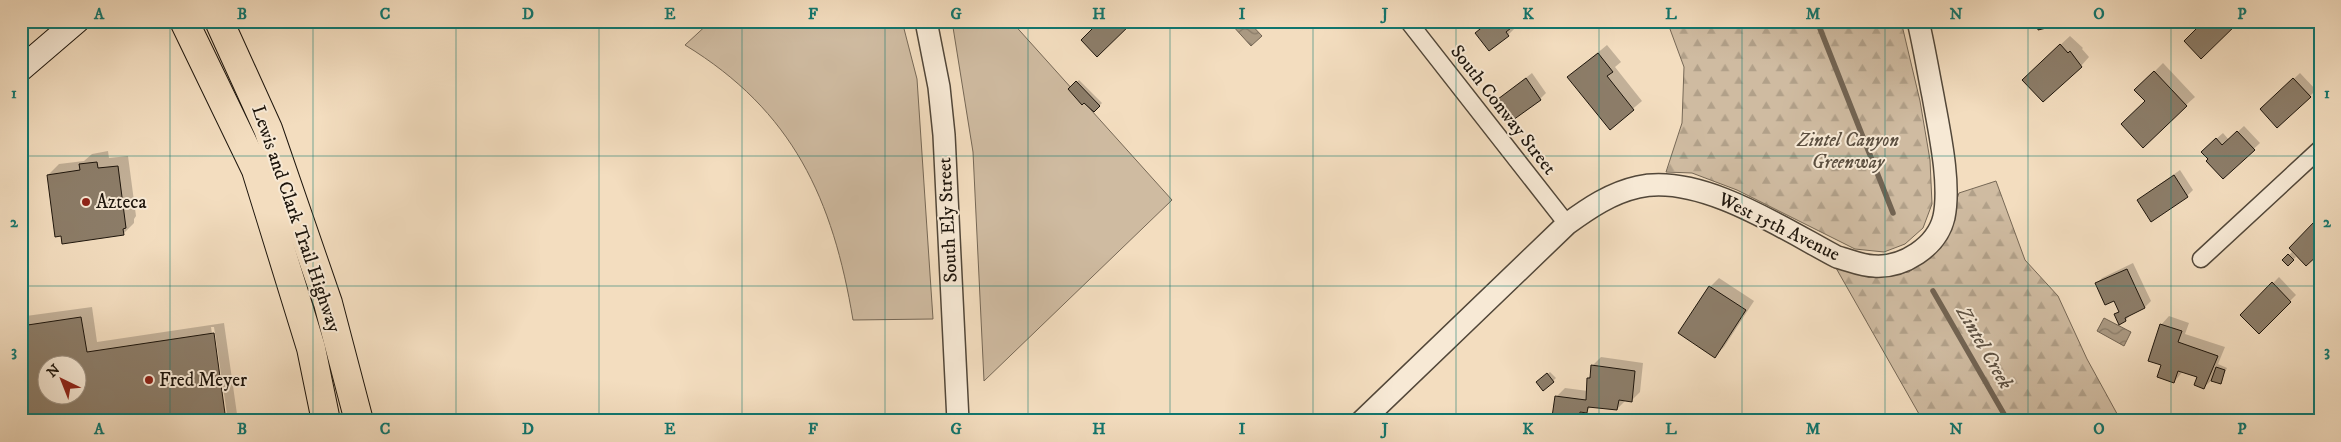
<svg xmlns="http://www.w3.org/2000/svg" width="2341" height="442" font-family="'IM FELL DW Pica',serif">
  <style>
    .green { fill: #cfbba1; stroke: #766856 }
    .forest { fill: url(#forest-firs); stroke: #766856 }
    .water { fill: url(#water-waves); stroke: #726453 }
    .shadow { fill: #0003; fill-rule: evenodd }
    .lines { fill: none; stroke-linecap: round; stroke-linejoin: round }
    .stream { stroke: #726453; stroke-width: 5.5 }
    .building { fill: #8c7d69; stroke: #1d150c; fill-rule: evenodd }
    .minor-casing { stroke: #524739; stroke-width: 19 }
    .tertiary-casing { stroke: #524739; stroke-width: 24 }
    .secondary-casing { stroke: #1d150c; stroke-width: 26 }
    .trunk-casing { stroke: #1d150c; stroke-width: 30 }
    .minor { stroke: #f7e9d5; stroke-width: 16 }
    .tertiary { stroke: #f7e9d5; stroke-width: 21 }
    .secondary { stroke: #f7e9d5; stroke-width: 24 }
    .trunk { stroke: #f3ddbf; stroke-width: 28 }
    .grid { fill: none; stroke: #0f766e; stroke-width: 1; stroke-opacity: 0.55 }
    .poi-dot { fill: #8f2418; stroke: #f7e9d5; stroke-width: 2 }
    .labels { text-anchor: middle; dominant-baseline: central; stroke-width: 4; stroke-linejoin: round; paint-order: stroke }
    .street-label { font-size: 19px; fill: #1d150c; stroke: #f7e9d5 }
    .park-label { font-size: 19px; font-style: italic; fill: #5b4f40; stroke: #f7e9d5 }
    .poi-label { font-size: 19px; fill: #1d150c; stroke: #f7e9d5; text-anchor: start }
    .water-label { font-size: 20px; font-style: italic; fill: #5c5041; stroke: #f7e9d5 }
    .neatline { fill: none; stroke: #0f766e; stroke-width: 2 }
    .grid-label { font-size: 16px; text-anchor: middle; font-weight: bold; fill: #0f766e }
  </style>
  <defs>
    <pattern id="forest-firs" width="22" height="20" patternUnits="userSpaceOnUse" patternTransform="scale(1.25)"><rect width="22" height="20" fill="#cfbba1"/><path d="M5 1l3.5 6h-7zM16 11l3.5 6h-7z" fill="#b1a089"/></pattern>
    <pattern id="water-waves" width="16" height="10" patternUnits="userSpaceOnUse" patternTransform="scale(1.25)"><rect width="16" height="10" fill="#aa9982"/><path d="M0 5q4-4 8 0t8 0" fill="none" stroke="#8a7c69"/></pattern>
  </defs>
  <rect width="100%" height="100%" fill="#f3ddbf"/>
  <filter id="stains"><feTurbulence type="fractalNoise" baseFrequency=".004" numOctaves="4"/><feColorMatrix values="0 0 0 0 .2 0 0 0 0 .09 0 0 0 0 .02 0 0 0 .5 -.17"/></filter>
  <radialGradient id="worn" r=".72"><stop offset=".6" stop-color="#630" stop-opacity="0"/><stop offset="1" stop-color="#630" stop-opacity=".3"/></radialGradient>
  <!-- green -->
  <g class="green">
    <path d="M711,21H902L917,79L933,319L853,320C833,199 793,111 685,45Z"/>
    <polygon points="952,21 1011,21 1172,200 984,381 973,152"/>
  </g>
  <!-- forest -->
  <g class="forest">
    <polygon points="1667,21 1901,21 1920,101 1930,160 1932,204 1923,228 1905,244 1884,252 1855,249 1737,190 1692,173 1666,172 1682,123 1684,67"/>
    <polygon points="1996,181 2025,260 2058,296 2087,359 2121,421 1923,421 1836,268 1869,277 1909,272 1938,249 1948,226 1959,193"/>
  </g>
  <!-- water -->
  <g class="water">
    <polygon points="1236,21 1248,21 1262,36 1251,46 1232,25"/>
    <polygon points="2104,318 2131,332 2124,346 2097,331"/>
  </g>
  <!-- shadow -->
  <g class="shadow">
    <polygon points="1272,21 1283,21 1277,27"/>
    <polygon points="1490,21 1517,21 1515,24 1517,26 1508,35 1477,33"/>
    <polygon points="2070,36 2083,48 2082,49 2089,57 2081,66 2032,71"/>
    <polygon points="1607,45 1621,62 1615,67 1642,101 1610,128 1578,69"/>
    <polygon points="2163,63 2195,97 2186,105 2147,101 2136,90"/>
    <polygon points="1532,73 1546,93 1540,99 1499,99"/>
    <polygon points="2300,73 2316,90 2310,96 2268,103"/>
    <polygon points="1079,80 1102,103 1094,111 1069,89"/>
    <polygon points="2244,126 2260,143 2223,178 2209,159 2208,146 2223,133 2229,140"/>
    <polygon points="108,151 109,158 128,156 136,216 134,219 134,223 123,234 48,175 59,164 84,161 92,154"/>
    <polygon points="2180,170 2193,190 2187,196 2138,200"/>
    <polygon points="2320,218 2320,252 2291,248"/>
    <polygon points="2292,252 2296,257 2288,264 2284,260"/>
    <polygon points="2133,263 2151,301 2145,307 2131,314 2126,320 2115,314 2120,310 2115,299 2096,284 2102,278"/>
    <polygon points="2279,277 2296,295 2259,332 2242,315"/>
    <polygon points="1719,278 1754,301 1724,347 1715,356 1680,333 1710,287"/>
    <path d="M92,307L97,342L224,323L238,421H228L214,327H211L225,421H21V321L26,316ZM48,364H78V394H48Z"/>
    <polygon points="2169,316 2189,323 2185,334 2225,347 2218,364 2227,368 2220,382 2212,380 2204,387 2199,376 2183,371 2174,382 2162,364 2161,325"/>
    <polygon points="1601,357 1643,363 1640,392 1632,400 1626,400 1617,409 1592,406 1579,418 1556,397 1565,388 1588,391 1588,378 1591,375 1592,366"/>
    <polygon points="1550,372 1556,378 1553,381 1538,382"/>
    <polygon points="653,413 660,421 644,421"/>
  </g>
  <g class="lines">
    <!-- stream -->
    <g class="stream">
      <polyline points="1817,21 1893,213"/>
      <polyline points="1933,291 2008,421"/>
    </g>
  </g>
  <!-- building -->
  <g class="building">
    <polygon points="1100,21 1134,21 1097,57 1081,40"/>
    <polygon points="1490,21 1520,21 1506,32 1509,36 1489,51 1475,33"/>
    <polygon points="2037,21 2063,21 2063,24 2038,30"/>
    <polygon points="2204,21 2240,21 2201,59 2184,41"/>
    <polygon points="2060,44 2068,53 2070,51 2082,67 2043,102 2022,80"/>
    <polygon points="1598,53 1613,72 1607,76 1634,110 1610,130 1567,77"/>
    <polygon points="2154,71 2187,106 2143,148 2121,124 2145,101 2134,90"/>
    <polygon points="1526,78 1541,100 1513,120 1498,99"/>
    <polygon points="2293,78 2311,97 2277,128 2260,109"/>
    <polygon points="1076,81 1100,106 1094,112 1084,103 1082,105 1068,89"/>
    <polygon points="2237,131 2255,150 2223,179 2206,161 2208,159 2201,152 2216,138 2222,145"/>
    <polygon points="97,162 98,168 118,166 126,228 123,229 124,235 62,244 61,236 55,237 47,175 80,170 79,164"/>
    <polygon points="2174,175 2188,197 2151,222 2137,200"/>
    <polygon points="2314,222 2317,225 2320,222 2320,253 2306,266 2289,248"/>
    <polygon points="2288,254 2294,260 2288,266 2282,260"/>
    <polygon points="2127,269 2145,308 2125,318 2126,321 2119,325 2114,314 2119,312 2114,301 2105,305 2095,283"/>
    <polygon points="2272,282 2291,302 2259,334 2240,315"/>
    <polygon points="1709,286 1746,310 1715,358 1678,333"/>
    <path d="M81,317L87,352L214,333L226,421H21V326ZM48,364H78V394H48Z"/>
    <polygon points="2160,324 2182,331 2178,342 2218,356 2204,389 2194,385 2197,377 2178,371 2174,383 2157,377 2161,365 2148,361"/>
    <polygon points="1591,365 1635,371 1632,402 1619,400 1617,410 1588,407 1587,413 1580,412 1579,420 1552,417 1555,396 1586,400 1587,378 1590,378"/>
    <polygon points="2216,367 2225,370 2221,384 2211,381"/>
    <polygon points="1547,373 1554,382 1543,391 1536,382"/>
  </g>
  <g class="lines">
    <defs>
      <g id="minor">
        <polyline points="1408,21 1567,224"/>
        <polyline points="2201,259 2320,149"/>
      </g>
      <g id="tertiary">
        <polyline points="926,21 939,87 944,135 958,421"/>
        <path d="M1362,421L1567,224C1589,208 1611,193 1638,187C1700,173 1784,229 1837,257C1849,260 1862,266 1874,266C1903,268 1937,247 1944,217C1951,183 1939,130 1933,96C1928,71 1924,46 1918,21"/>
      </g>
      <polyline id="secondary" points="21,69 77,21"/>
      <g id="trunk">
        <polyline points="184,21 256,170 311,348 326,421"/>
        <polyline points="219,21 268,129 328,303 359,421"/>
      </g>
    </defs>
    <!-- minor casing -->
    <use href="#minor" class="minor-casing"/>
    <!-- tertiary casing -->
    <use href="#tertiary" class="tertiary-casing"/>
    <!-- secondary casing -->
    <use href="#secondary" class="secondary-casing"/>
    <!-- trunk casing -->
    <use href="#trunk" class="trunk-casing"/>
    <!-- minor -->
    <use href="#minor" class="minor"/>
    <!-- tertiary -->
    <use href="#tertiary" class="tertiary"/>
    <!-- secondary -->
    <use href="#secondary" class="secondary"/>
    <!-- trunk -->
    <use href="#trunk" class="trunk"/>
  </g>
  <!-- grid -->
  <path class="grid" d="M170,21V421M313,21V421M456,21V421M599,21V421M742,21V421M885,21V421M1028,21V421M1170,21V421M1313,21V421M1456,21V421M1599,21V421M1742,21V421M1885,21V421M2028,21V421M2171,21V421M21,156H2320M21,286H2320"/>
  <!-- markers -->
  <g class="poi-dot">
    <circle cx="86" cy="202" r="5"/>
    <circle cx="149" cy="380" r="5"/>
  </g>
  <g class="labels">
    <!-- street labels -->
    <g class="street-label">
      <text transform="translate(1503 110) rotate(52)">South Conway Street</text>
      <text transform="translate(296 219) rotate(71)">Lewis and Clark Trail Highway</text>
      <text transform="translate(948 220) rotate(-93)">South Ely Street</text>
      <text transform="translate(1779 227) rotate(26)">West 15th Avenue</text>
    </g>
    <!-- park labels -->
    <g class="park-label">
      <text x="1848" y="140">Zintel Canyon<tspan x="1848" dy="22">Greenway</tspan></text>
    </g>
    <!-- poi labels -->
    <g class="poi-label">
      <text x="96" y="202">Azteca</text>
      <text x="159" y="380">Fred Meyer</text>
    </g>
    <!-- water labels -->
    <g class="water-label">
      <text transform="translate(1984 348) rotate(60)">Zintel Creek</text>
    </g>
  </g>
  <!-- margin -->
  <rect width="2341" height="442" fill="none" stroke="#f3ddbf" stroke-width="55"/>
  <!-- north arrow -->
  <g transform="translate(62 380) rotate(317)"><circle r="24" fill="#f7e9d5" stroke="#a09485"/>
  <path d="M0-4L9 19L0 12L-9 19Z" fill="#8f2418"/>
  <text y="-8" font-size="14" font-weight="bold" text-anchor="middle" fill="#1d150c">N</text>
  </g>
  <rect x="28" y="28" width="2286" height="386" class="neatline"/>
  <g class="grid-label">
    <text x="99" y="19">A</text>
    <text x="242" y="19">B</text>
    <text x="385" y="19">C</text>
    <text x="528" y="19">D</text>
    <text x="670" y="19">E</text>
    <text x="813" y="19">F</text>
    <text x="956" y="19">G</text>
    <text x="1099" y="19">H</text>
    <text x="1242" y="19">I</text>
    <text x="1385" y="19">J</text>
    <text x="1528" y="19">K</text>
    <text x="1671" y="19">L</text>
    <text x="1813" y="19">M</text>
    <text x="1956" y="19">N</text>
    <text x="2099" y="19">O</text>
    <text x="2242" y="19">P</text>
    <text x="14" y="98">1</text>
    <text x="2327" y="98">1</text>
    <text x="14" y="227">2</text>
    <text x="2327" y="227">2</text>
    <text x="14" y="356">3</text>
    <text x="2327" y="356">3</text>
    <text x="99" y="434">A</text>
    <text x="242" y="434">B</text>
    <text x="385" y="434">C</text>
    <text x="528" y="434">D</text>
    <text x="670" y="434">E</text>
    <text x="813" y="434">F</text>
    <text x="956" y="434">G</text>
    <text x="1099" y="434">H</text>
    <text x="1242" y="434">I</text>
    <text x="1385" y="434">J</text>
    <text x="1528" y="434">K</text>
    <text x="1671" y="434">L</text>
    <text x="1813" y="434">M</text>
    <text x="1956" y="434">N</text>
    <text x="2099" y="434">O</text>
    <text x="2242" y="434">P</text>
  </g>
  <rect width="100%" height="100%" filter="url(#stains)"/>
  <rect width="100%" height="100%" fill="url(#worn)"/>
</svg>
